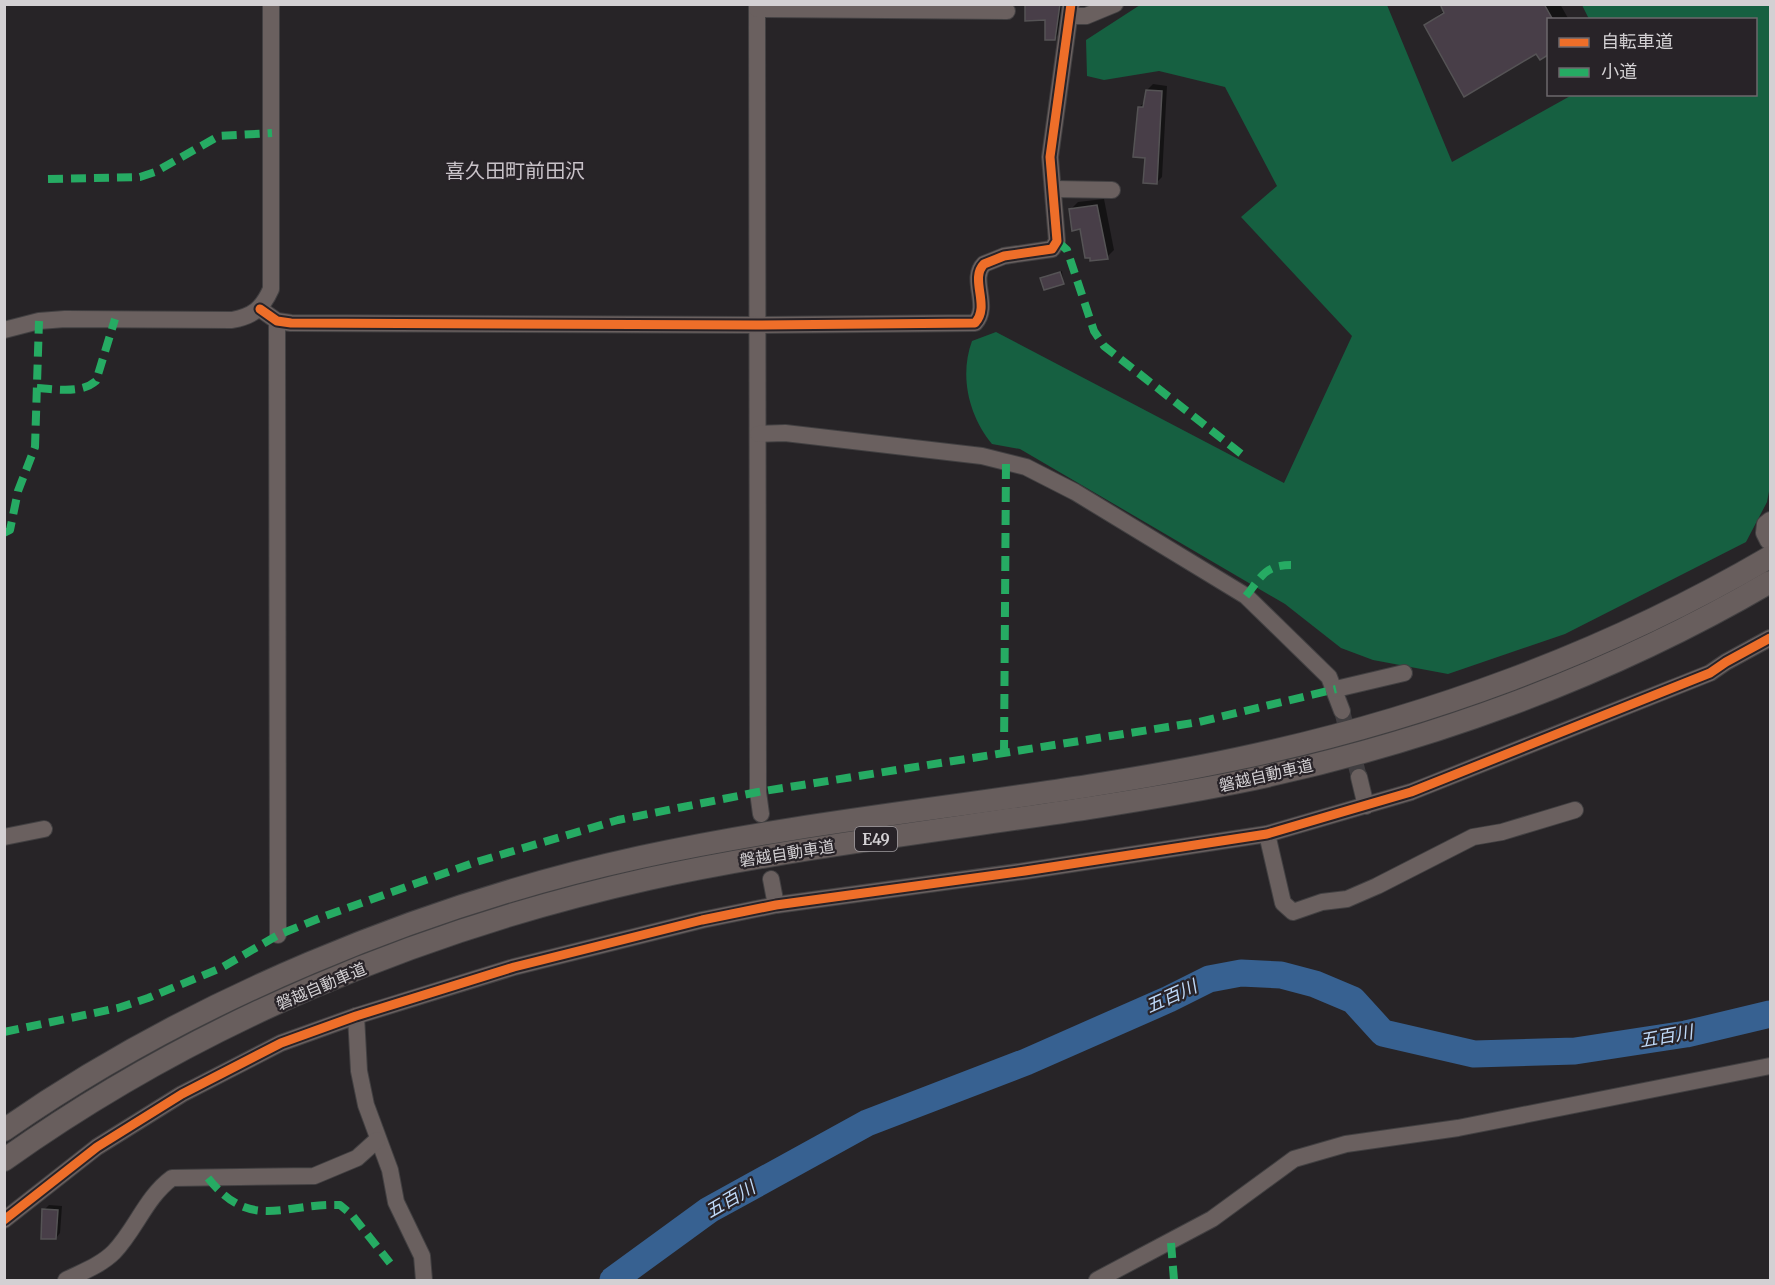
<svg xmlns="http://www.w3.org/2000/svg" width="1775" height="1285" font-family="Merriweather,'Noto Sans JP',serif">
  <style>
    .forest { fill: #166041 }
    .shadow { fill: #0007 }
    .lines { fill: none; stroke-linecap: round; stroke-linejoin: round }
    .river { stroke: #376191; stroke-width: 27 }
    .building { fill: #483e48; stroke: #555355; stroke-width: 1.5 }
    .minor-tunnel { stroke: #413e41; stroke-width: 16; stroke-dasharray: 16 8; stroke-linecap: butt }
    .minor-casing { stroke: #424042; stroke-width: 18 }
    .highway-casing { stroke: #424042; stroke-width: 24 }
    .minor { stroke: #6a605f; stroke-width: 16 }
    .highway { stroke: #685e5d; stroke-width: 22 }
    .quiet { stroke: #26ab63; stroke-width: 8; stroke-dasharray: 15 8; stroke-linecap: butt }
    .cycleway-casing { stroke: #282328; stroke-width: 13 }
    .cycleway { stroke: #ee6e29; stroke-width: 9 }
    .labels { text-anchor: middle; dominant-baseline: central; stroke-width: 4.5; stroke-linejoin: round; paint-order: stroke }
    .shield { fill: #282328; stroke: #a09ca0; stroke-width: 1.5 }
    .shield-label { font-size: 15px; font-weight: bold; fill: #d3d0d3 }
    .street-label { font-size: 16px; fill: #d3d0d3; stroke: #282328 }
    .water-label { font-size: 18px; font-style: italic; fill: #bfd9f8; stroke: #282328 }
    .quarter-label { font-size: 20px; fill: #c8c2c8; stroke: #282328 }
  </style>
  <rect width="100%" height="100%" fill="#272427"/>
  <!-- forest -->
  <path class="forest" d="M1140,5H1387L1452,162L1572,95L1756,94V20L1589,19L1582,5H1770V486L1767,502L1746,542L1565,634L1448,674L1373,660L1341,648L1285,604L1020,449L992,444C969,416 959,376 972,341L996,332L1284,483L1352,336L1241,217L1277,186L1225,87L1159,71L1104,80L1087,76L1086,40Z"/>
  <!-- shadow -->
  <g class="shadow">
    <polygon points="1027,4 1066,4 1062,31 1055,38 1046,19"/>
    <polygon points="1441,4 1560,4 1569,20 1548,20 1548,53 1540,58 1536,52 1426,25 1445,10"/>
    <polygon points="1153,84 1167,86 1162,177 1156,183 1147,157 1139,107 1146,101 1147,90"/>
    <polygon points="1104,199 1114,250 1107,257 1070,210 1078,202"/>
    <polygon points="1062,271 1063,282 1042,278 1044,276"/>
    <polygon points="49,1205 62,1206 60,1233 56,1238 44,1210"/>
  </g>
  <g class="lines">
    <!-- river -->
    <polyline class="river" points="613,1280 709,1210 867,1123 1026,1062 1169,999 1209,979 1241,973 1281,975 1315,984 1353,1000 1383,1033 1474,1054 1575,1051 1686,1034 1770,1014"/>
  </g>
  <!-- building -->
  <g class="building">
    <polygon points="1025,4 1060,4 1055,40 1045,40 1045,20 1025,21"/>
    <polygon points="1440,4 1544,4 1553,20 1548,20 1548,55 1540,60 1536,54 1464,97 1424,25 1444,13"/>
    <polygon points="1146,90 1162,91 1157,184 1143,183 1145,158 1133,157 1138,107 1143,107"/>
    <polygon points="1097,205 1108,259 1090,261 1090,258 1085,258 1080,229 1072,231 1069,209"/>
    <polygon points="1060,272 1064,284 1044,290 1040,278"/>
    <polygon points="42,1209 58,1210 56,1239 41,1239"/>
  </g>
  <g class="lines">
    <!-- minor-tunnel -->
    <polyline class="minor-tunnel" points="1342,711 1359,777"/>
    <defs>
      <g id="minor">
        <polyline points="757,4 758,792 761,814"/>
        <polyline points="757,9 1007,11"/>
        <polyline points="1071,16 1086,16 1115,4"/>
        <polyline points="1054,189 1112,190"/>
        <path d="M260,309L277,321L291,323L757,325L975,323C991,306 969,279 984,264L1004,256L1052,249L1057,241L1050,157L1071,4"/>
        <polyline points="277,321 278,935"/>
        <path d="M4,330L39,321L65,319L232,320C253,316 262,309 271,289V4"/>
        <polyline points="758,434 785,433 982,456 1026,467 1075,492 1246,596 1329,677 1342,711"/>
        <polyline points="1768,541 1764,533 1765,524 1770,520"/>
        <polyline points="1336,689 1404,673"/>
        <polyline points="1359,777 1366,806"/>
        <polyline points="1267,834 1283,903 1293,912 1322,902 1347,899 1377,886 1473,837 1502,832 1575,810"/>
        <polyline points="4,837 44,829"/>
        <polyline points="771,879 776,905"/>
        <polyline points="356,1016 359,1071 366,1105 390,1170 396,1202 422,1256 424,1280"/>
        <polyline points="4,1220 97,1147 182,1094 281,1043 356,1016 514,967 702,920 776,905 1025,871 1267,834 1411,792 1710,673 1726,662 1770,638"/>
        <path d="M66,1280C82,1272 101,1265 114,1252C136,1229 146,1197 172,1178L314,1176L357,1158L377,1140"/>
        <polyline points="1097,1280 1212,1219 1294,1159 1346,1144 1458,1128 1770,1066"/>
      </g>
      <g id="highway">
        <path d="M4,1130C189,1001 422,905 641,857C838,814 1039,801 1236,759C1422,720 1606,653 1770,557"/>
        <path d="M4,1160C196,1023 420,930 648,879C842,837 1040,821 1234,783C1421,745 1606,678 1770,582"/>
      </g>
    </defs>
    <!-- minor casing -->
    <use href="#minor" class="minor-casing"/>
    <!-- highway casing -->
    <use href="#highway" class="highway-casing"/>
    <!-- minor -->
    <use href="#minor" class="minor"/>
    <!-- highway -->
    <use href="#highway" class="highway"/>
    <!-- quiet -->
    <g class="quiet">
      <polyline points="48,179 140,177 155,172 219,136 272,133"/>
      <polyline points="1057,241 1067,250 1094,331 1104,346 1244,456"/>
      <path d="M37,388C56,389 81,394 96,381L115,319"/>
      <polyline points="4,533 10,530 18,491 35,447 39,321"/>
      <path d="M1246,596C1261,577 1265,565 1291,565"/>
      <polyline points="1004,755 1006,461"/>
      <polyline points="4,1032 118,1008 148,998 221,968 278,935 325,916 473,863 618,820 758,792 1199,722 1336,689"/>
      <path d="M208,1178C251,1232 283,1203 340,1205L352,1215L390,1263"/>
      <polyline points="1171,1243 1174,1280"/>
    </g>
    <defs>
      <g id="cycleway">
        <path d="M260,309L277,321L291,323L757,325L975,323C991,306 969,279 984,264L1004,256L1052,249L1057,241L1050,157L1071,4"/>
        <polyline points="4,1220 97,1147 182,1094 281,1043 356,1016 514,967 702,920 776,905 1025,871 1267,834 1411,792 1710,673 1726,662 1770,638"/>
      </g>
    </defs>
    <!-- cycleway casing -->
    <use href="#cycleway" class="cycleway-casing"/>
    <!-- cycleway -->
    <use href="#cycleway" class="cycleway"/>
  </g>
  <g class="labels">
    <!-- shield labels -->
    <rect class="shield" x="855" y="827" width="42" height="24" rx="4.5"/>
    <g class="shield-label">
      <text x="876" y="839">E49</text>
    </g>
    <!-- street labels -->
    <g class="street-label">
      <text transform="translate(1266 775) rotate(-13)">磐越自動車道</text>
      <text transform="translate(787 853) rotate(-9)">磐越自動車道</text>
      <text transform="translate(321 986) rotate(-23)">磐越自動車道</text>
    </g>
    <!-- water labels -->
    <g class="water-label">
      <text transform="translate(1171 996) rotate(-24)">五百川</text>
      <text transform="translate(1666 1036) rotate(-10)">五百川</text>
      <text transform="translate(730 1199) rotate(-30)">五百川</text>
    </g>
    <!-- quarter labels -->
    <g class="quarter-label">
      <text x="515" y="170">喜久田町前田沢</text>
    </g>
  </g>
  <!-- border -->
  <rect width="1775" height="1285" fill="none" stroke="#d3d0d3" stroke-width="12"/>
  <!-- legend -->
  <rect x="1547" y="18" width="210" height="78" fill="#282328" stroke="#6c686c" stroke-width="1.5"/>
  <rect x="1559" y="38" width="30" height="9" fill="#ee6e29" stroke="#6c686c" stroke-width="1.5"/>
  <text x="1601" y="48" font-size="18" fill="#d3d0d3">自転車道</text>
  <rect x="1559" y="68" width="30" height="9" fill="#26ab63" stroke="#6c686c" stroke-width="1.5"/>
  <text x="1601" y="78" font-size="18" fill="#d3d0d3">小道</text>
</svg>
